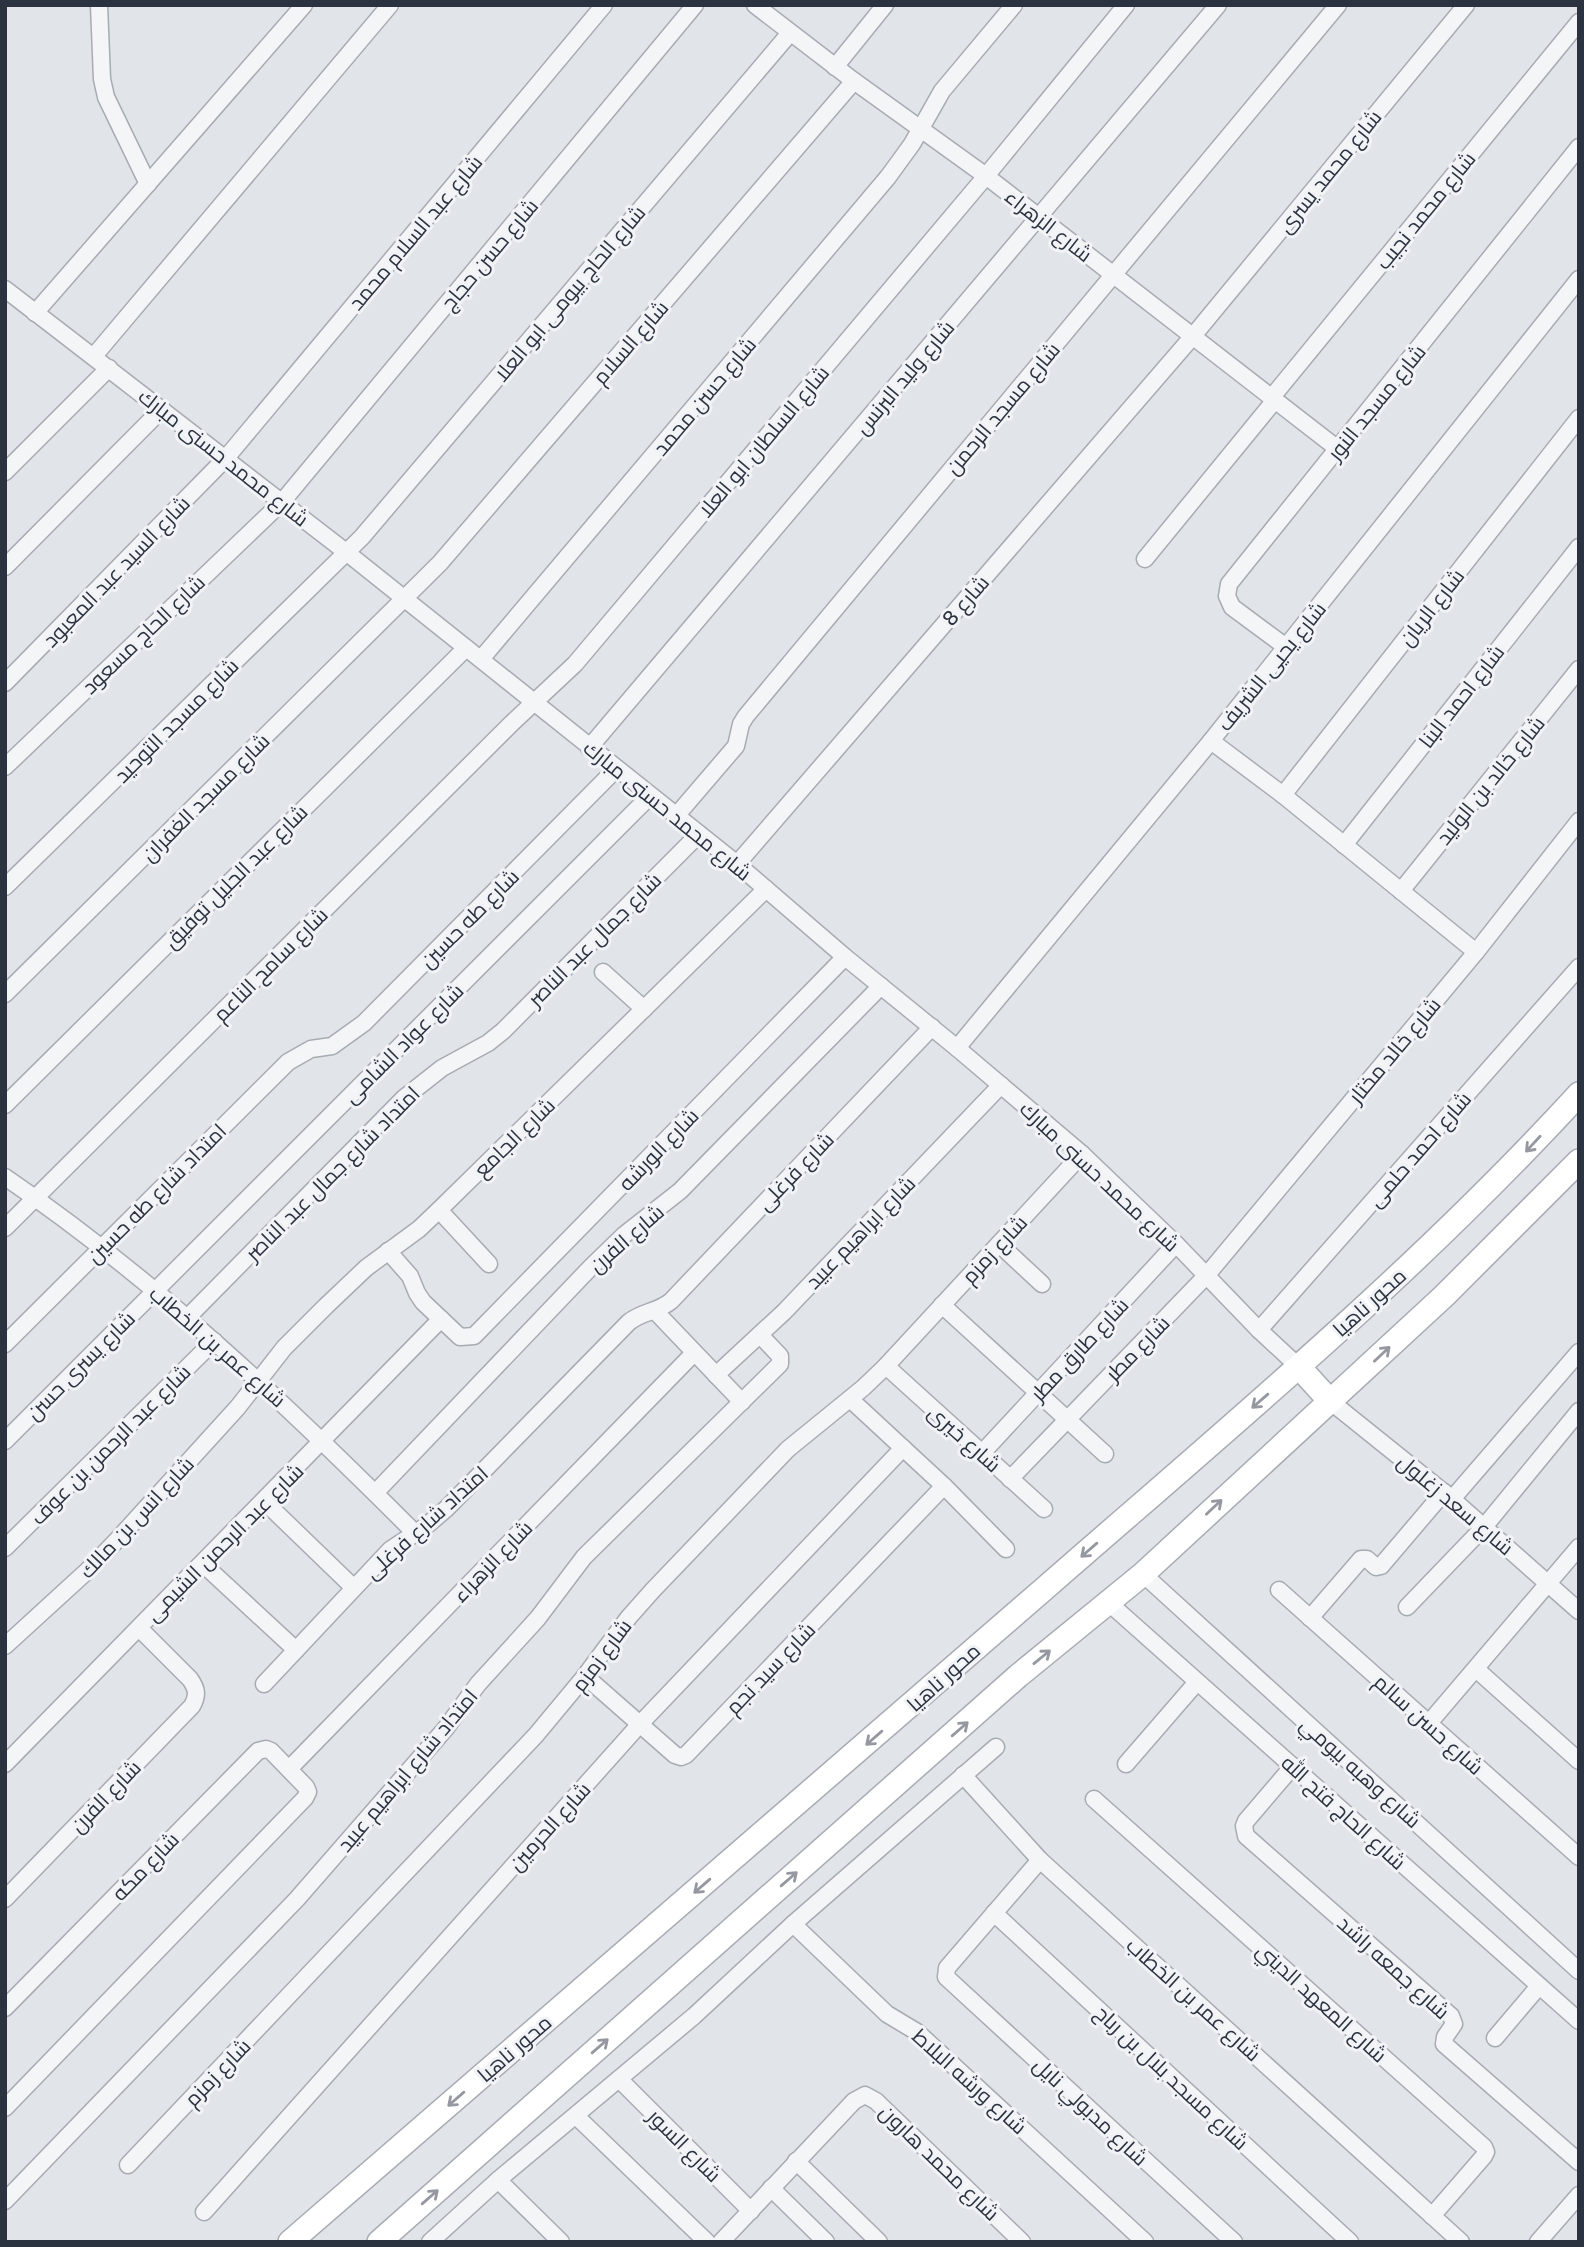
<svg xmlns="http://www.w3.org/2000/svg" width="1584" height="2247" font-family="'Golos Text',Cairo,sans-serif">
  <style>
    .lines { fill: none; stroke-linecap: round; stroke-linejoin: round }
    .street-casing { stroke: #a7abb3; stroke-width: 19 }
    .secondary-casing { stroke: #a7abb3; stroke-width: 26 }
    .street { stroke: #f4f5f7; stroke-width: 16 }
    .secondary { stroke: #fff; stroke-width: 23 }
    .oneway { stroke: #9598a0 }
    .labels { text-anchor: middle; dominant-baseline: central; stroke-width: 6; stroke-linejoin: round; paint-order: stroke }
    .street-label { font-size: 21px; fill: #2b3240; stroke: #f1f3f6 }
  </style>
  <rect width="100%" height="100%" fill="#e1e4e9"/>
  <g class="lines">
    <defs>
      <g id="street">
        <polyline points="99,5 102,79 106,97 148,184"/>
        <polyline points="755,5 854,81 986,176 1338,449"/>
        <polyline points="835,67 885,5"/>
        <polyline points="5,289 346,552 737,864 845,957 957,1048 1082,1154 1176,1244 1259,1330 1299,1367"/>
        <polyline points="35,313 304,5"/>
        <polyline points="94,356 390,5"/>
        <polyline points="1272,397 1579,22"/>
        <polyline points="5,472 109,368"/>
        <polyline points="1145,559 1275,400"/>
        <polyline points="5,567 162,409"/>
        <polyline points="1286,647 1232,607 1227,596 1229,584 1579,147"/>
        <polyline points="481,659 888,177 912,144 942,91 1014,5"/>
        <polyline points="5,683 226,458 604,5"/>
        <polyline points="1211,741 1283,795 1476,952"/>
        <polyline points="589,748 1218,5"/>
        <polyline points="5,767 282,502 695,5"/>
        <polyline points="1283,795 1579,418"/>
        <polyline points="676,816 736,746 741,724 746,716 1338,5"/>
        <polyline points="1344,845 1579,547"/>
        <polyline points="737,864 1193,336 1466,5"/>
        <polyline points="5,887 362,537 790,33"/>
        <polyline points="1401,891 1579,669"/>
        <polyline points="603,972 644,1009"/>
        <polyline points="5,994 440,563 854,81"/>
        <polyline points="957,1048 1211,741 1579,279"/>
        <polyline points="5,1105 466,648"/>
        <path d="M5,1177C156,1280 287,1405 415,1533"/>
        <polyline points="439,1210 489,1264"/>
        <polyline points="5,1228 512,723 575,664 986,176 1126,5"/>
        <polyline points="999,1244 1042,1284"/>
        <polyline points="388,1251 410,1276 417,1293 423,1302 460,1337 474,1336 845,957"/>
        <polyline points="942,1305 1105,1454"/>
        <polyline points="655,1311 742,1402"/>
        <polyline points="188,1317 404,1098 442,1068 488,1043 503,1031 699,834"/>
        <polyline points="1259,1330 1579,967"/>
        <polyline points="5,1344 288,1062 311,1049 332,1046 364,1023 616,769"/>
        <polyline points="886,1366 1044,1509"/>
        <polyline points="716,1375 784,1312 1001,1085"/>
        <polyline points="850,1399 944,1486 1006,1549"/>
        <polyline points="1330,1401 1452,1499 1579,1611"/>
        <polyline points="5,1441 650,796"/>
        <polyline points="982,1453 1176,1244"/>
        <polyline points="1010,1479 1206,1276 1476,952 1579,821"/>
        <polyline points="375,1493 591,1267 624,1235 680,1191 881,986"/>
        <polyline points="1452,1499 1579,1352"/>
        <polyline points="264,1501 354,1588"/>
        <polyline points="5,1548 214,1341"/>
        <polyline points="203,1564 296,1650"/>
        <polyline points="1143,1574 1579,1971"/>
        <polyline points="1279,1590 1579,1857"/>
        <polyline points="1109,1603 1579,2021"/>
        <polyline points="1407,1607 1484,1527 1579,1411"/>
        <polyline points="1310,1618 1361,1559 1367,1559 1376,1567 1381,1566 1444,1492"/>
        <polyline points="5,1646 86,1572 119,1538 238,1407 284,1348 326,1306 366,1268 419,1229 439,1210 766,889"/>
        <polyline points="1476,1669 1579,1761"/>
        <polyline points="585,1676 675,1755 681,1757 686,1755 944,1486"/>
        <path d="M264,1684L390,1550L426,1526L446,1509L629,1322C643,1311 658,1312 671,1301L932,1027"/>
        <polyline points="1429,1723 1579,1547"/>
        <polyline points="5,1764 441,1319"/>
        <polyline points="1126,1764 1197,1682"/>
        <polyline points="1293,1766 1246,1821 1244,1826 1246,1836 1451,2016 1454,2024 1445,2037 1444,2044 1579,2162"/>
        <polyline points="289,1769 694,1353"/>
        <polyline points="963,1775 1040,1860 1461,2242"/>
        <polyline points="1094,1799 1484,2147 1486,2152 1484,2156 1432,2216"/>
        <polyline points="1040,1860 947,1968 946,1977 1234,2242"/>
        <path d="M5,1899L192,1706C198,1695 197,1689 190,1679L139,1628"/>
        <polyline points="994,1913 1350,2242"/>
        <polyline points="793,1924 887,2014 917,2032 1145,2242"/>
        <polyline points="5,2008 258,1751 266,1749 271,1751 306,1787 308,1792 305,1798 5,2108"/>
        <polyline points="1495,2038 1539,1986"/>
        <polyline points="619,2079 751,2211"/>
        <polyline points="576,2116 707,2242"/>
        <polyline points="796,2161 879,2242"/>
        <polyline points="128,2165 536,1735 585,1676 629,1617 653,1590 788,1449 863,1388 886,1366 1082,1154"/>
        <polyline points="498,2180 561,2242"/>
        <polyline points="771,2188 826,2242"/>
        <polyline points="5,2201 297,1899 446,1728 478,1684 538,1618 584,1557 780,1364 780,1356 760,1335"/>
        <polyline points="204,2212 640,1724 903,1448"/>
        <polyline points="430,2242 498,2180 694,2016 793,1924 996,1747"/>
        <polyline points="721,2242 854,2101 865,2095 876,2101 1022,2242"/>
        <polyline points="1538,2242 1579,2195"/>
      </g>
      <g id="secondary">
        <polyline points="1299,1367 1330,1401"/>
        <path d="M290,2242C542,2024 794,1807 1044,1589C1227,1429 1415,1273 1579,1094"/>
        <polyline points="379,2242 1018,1676 1143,1574 1444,1296 1579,1161"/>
      </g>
    </defs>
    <!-- street casing -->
    <use href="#street" class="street-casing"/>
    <!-- secondary casing -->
    <use href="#secondary" class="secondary-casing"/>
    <!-- street -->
    <use href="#street" class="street"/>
    <!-- secondary -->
    <use href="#secondary" class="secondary"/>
  </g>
  <!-- one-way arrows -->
  <defs><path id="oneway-shaft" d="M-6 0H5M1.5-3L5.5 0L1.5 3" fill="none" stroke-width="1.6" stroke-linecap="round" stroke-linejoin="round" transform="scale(1.75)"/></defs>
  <g class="oneway">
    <use href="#oneway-shaft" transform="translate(1533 1144) rotate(133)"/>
    <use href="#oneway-shaft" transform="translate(1382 1354) rotate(-43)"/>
    <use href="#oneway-shaft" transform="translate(1260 1401) rotate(139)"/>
    <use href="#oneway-shaft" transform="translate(1214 1507) rotate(-43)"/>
    <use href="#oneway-shaft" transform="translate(1089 1550) rotate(139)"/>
    <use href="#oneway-shaft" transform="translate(1042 1657) rotate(-39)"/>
    <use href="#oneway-shaft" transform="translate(960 1729) rotate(-41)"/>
    <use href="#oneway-shaft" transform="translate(874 1738) rotate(139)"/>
    <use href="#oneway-shaft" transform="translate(789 1879) rotate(-41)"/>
    <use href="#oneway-shaft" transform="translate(702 1886) rotate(139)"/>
    <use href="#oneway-shaft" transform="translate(600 2046) rotate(-41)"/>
    <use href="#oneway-shaft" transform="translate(456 2099) rotate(139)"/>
    <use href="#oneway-shaft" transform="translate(430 2197) rotate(-41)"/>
  </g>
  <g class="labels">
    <!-- street labels -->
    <g class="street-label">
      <text transform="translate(1329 171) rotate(-51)">شارع محمد يسرى</text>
      <text transform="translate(1425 210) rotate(-51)">شارع محمد نجيب</text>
      <text transform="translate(1049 225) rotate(38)">شارع الزهراء</text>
      <text transform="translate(415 232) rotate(-50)">شارع عبد السلام محمد</text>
      <text transform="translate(489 254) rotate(-50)">شارع حسن حجاج</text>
      <text transform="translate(569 293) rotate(-50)">شارع الحاج بيومى ابو العلا</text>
      <text transform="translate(630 342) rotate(-49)">شارع السلام</text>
      <text transform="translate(904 377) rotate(-50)">شارع وليد البرنس</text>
      <text transform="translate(704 396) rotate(-50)">شارع حسن محمد</text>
      <text transform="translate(1376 402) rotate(-51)">شارع مسجد النور</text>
      <text transform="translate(1002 408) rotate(-50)">شارع مسجد الرحمن</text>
      <text transform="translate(763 441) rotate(-50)">شارع السلطان ابو العلا</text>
      <text transform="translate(224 457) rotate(38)">شارع محمد حسنى مبارك</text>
      <text transform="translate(116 571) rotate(-46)">شارع السيد عبد المعبود</text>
      <text transform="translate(965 600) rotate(-49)">شارع 8</text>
      <text transform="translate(1431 607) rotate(-52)">شارع الريان</text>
      <text transform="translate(143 634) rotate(-44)">شارع الحاج مسعود</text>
      <text transform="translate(1271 666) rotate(-51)">شارع يحيى الشريف</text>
      <text transform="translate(1461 696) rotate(-52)">شارع احمد البنا</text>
      <text transform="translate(176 720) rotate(-45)">شارع مسجد التوحيد</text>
      <text transform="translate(1490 780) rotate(-51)">شارع خالد بن الوليد</text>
      <text transform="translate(205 797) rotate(-45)">شارع مسجد الغفران</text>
      <text transform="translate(668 810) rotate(39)">شارع محمد حسنى مبارك</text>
      <text transform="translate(235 876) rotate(-45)">شارع عبد الجليل توفيق</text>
      <text transform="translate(469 918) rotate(-45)">شارع طه حسين</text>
      <text transform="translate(594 939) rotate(-45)">شارع جمال عبد الناصر</text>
      <text transform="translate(270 964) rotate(-45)">شارع سامح الناعم</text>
      <text transform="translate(403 1043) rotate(-45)">شارع عواد الشامى</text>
      <text transform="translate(1394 1050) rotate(-50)">شارع خالد مختار</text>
      <text transform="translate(514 1137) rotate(-44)">شارع الجامع</text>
      <text transform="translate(658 1149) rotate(-46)">شارع الورشه</text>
      <text transform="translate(1419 1149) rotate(-49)">شارع احمد حلمى</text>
      <text transform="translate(795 1171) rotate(-46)">شارع فرغلى</text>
      <text transform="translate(332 1173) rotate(-45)">امتداد شارع جمال عبد الناصر</text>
      <text transform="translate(1100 1176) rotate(43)">شارع محمد حسنى مبارك</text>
      <text transform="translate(156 1193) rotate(-45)">امتداد شارع طه حسين</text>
      <text transform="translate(860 1232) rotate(-46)">شارع ابراهيم عبيد</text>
      <text transform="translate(626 1238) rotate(-41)">شارع الفرن</text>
      <text transform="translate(994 1249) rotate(-47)">شارع زمزم</text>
      <text transform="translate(1369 1302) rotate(-42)">محور ناهيا</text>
      <text transform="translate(218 1346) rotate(41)">شارع عمر بن الخطاب</text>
      <text transform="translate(1137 1348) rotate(-46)">شارع مطر</text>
      <text transform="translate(1079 1349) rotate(-47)">شارع طارق مطر</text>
      <text transform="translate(80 1365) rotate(-45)">شارع يسرى حسن</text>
      <text transform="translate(965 1438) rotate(42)">شارع خيرى</text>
      <text transform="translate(110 1444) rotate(-45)">شارع عبد الرحمن بن عوف</text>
      <text transform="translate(1456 1504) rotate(40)">شارع سعد زغلول</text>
      <text transform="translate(136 1517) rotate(-47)">شارع انس بن مالك</text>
      <text transform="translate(426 1522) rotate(-42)">امتداد شارع فرغلى</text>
      <text transform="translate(224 1542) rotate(-45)">شارع عبد الرحمن الشيمى</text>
      <text transform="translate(492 1561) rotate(-46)">شارع الزهراء</text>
      <text transform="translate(601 1655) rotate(-53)">شارع زمزم</text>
      <text transform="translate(770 1668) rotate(-46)">شارع سيد نجم</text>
      <text transform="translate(943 1677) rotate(-42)">محور ناهيا</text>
      <text transform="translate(1429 1724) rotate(42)">شارع حسن سالم</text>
      <text transform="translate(407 1770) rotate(-50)">امتداد شارع ابراهيم عبيد</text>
      <text transform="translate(1361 1772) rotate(42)">شارع وهبه بيومي</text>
      <text transform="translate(105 1796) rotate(-46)">شارع الفرن</text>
      <text transform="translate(1344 1812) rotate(42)">شارع الحاج فتح الله</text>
      <text transform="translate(549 1826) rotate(-48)">شارع الحرمين</text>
      <text transform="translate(145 1866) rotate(-46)">شارع مكه</text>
      <text transform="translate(1394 1967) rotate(42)">شارع جمعه راشد</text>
      <text transform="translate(1194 1999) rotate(42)">شارع عمر بن الخطاب</text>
      <text transform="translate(1322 2002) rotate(42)">شارع المعهد الديني</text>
      <text transform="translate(514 2048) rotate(-41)">محور ناهيا</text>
      <text transform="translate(217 2072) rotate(-46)">شارع زمزم</text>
      <text transform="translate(1172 2077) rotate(43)">شارع مسجد بلال بن رباح</text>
      <text transform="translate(970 2081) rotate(42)">شارع ورشه البلاط</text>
      <text transform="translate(1091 2111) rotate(43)">شارع مدبولي نايل</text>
      <text transform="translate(685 2145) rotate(45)">شارع السور</text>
      <text transform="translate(940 2162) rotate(44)">شارع محمد هارون</text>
    </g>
  </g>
  <!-- border -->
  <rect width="1584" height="2247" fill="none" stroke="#2b3240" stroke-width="14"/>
</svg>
